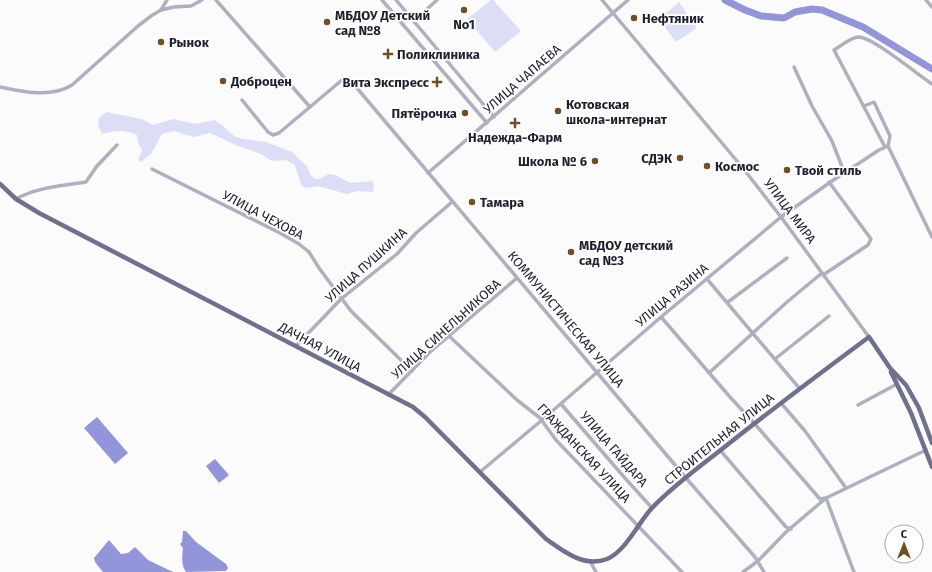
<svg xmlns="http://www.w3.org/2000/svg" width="932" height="572" font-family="'Fira Sans',sans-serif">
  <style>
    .green { fill: #dcdef8 }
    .water { fill: #9295d9 }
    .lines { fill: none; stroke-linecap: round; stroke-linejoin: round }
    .river { stroke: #9295d9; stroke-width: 7 }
    .minor { stroke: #aeb0bf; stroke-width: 3.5 }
    .major { stroke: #6f718c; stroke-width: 4.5 }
    .poi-dot { fill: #6f4f25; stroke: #fff; stroke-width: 1.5 }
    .labels { text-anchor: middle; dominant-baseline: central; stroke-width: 3.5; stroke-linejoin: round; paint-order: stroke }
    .poi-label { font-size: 13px; font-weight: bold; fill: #1f202d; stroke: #fff; text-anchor: start }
    .street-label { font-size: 13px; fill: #1f202d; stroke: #fff }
  </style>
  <rect width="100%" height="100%" fill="#fbfbfb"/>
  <!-- green -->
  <g class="green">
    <polygon points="491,0 493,0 521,31 495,52 467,19"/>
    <polygon points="679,2 697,28 676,42 659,19"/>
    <path d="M106,112L142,119L153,125L173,119L195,124L214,120L221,124L234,136L242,139L266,142L292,152L307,166L310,174L315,179H319L329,174L335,175L350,183L372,181L374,185L373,192L357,191L347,194L318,186L306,188L301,185L295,165L286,160L272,161L261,154L236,145L210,133L194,137L174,131L162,134L151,154L141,162L138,160L142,150L138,143L137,135C125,129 115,131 102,134L98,126L99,118Z"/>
  </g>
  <!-- water -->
  <g class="water">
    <polygon points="97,417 128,453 115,464 84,428"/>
    <polygon points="215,459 229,475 219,483 206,466"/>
    <path d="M183,531H186L196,542L226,564L228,568L226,571L186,572C181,565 182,556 183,548L180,544L182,542Z"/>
    <polygon points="109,540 121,554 128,553 135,547 148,560 173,572 103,572 95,562 94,558"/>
  </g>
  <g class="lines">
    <!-- river -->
    <polyline class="river" points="725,0 745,10 761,16 784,18 795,12 812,9 822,10 863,27 932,69"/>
    <!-- minor -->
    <g class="minor">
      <polyline points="216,0 310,107"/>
      <polyline points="382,0 487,123"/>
      <polyline points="396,0 494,117"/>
      <polyline points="602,0 742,167 781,217 869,337"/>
      <polyline points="926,0 932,7"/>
      <polyline points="161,10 167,0"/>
      <polyline points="414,21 437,0"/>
      <polyline points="794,67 812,106 832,141 844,172"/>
      <path d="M0,87C23,92 51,98 72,85L138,26L151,16L161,10L174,7L191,6L202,0"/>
      <polyline points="242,100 268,132 273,135 279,133 342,80 351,81 686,478 755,557 764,572"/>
      <polyline points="864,106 874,102 890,136 888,146"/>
      <polyline points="888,146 932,237"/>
      <path d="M885,147L834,50C841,46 851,37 859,37C874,38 918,75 932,84"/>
      <polyline points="152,169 280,233 299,244 309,252 319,268 351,311 412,371"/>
      <polyline points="428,173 628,0"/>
      <path d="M16,199C37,187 62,186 86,182L97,166L117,145"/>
      <polyline points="823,275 868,245 871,239 829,182"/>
      <polyline points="707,279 800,389"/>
      <polyline points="728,302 787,258"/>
      <polyline points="661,317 730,397 754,423 820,499 826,498 854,572"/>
      <polyline points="449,336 517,400 540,418 556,440 682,572"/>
      <polyline points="296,346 341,299 397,254 416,233 452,202"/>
      <polyline points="775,359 829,316"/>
      <polyline points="709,373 787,302 822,273"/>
      <polyline points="388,395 430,352 517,278"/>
      <polyline points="781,403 805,431 846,488"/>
      <polyline points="561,404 624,477 652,508"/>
      <polyline points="858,405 897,384"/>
      <polyline points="720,450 786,527 791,529"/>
      <polyline points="480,472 542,420 661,317 781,217 832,181 879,150 888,146"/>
      <polyline points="590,561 596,572"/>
      <polyline points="743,572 758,561 786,532 826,498 926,450"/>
    </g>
    <!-- major -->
    <g class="major">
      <path d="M0,184L16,199L39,213L413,407L425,417L546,539C563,551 584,568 607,559C626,551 638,523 652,508C673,486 698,468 722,449C770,411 819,374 869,337L890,368L906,385L919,408L932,443"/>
      <polyline points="891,372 911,413 932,467"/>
    </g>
  </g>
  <!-- markers -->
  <g class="poi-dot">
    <circle cx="464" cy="10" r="4"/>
    <circle cx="634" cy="18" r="4"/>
    <circle cx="327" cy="22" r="4"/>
    <circle cx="161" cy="42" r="4"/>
    <path d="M386 48h4v4h4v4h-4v4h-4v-4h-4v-4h4z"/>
    <circle cx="223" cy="81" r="4"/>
    <path d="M435 76h4v4h4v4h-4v4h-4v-4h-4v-4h4z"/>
    <circle cx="558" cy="111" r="4"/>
    <circle cx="465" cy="113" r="4"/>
    <path d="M513 117h4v4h4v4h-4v4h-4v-4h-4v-4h4z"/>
    <circle cx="680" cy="158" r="4"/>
    <circle cx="595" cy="161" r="4"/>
    <circle cx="707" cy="166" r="4"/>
    <circle cx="787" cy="170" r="4"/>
    <circle cx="472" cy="202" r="4"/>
    <circle cx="571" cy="252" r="4"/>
  </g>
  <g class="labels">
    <!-- poi labels -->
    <g class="poi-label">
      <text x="335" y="15">МБДОУ Детский<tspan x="335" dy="15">сад №8</tspan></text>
      <text x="642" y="18">Нефтяник</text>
      <text x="464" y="24" text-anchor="middle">No1</text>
      <text x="169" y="42">Рынок</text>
      <text x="397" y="54">Поликлиника</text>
      <text x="231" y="81">Доброцен</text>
      <text x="429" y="82" text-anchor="end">Вита Экспресс</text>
      <text x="566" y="104">Котовская<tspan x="566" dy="15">школа-интернат</tspan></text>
      <text x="457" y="113" text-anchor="end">Пятёрочка</text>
      <text x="515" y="137" text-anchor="middle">Надежда-Фарм</text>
      <text x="672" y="158" text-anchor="end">СДЭК</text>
      <text x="587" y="161" text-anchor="end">Школа № 6</text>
      <text x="715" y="166">Космос</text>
      <text x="795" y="170">Твой стиль</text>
      <text x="480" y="202">Тамара</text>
      <text x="579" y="245">МБДОУ детский<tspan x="579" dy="15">сад №3</tspan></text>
    </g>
    <!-- street labels -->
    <g class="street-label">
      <text transform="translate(522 79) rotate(-41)">УЛИЦА ЧАПАЕВА</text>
      <text transform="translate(790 211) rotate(53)">УЛИЦА МИРА</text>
      <text transform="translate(263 215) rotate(28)">УЛИЦА ЧЕХОВА</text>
      <text transform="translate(366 265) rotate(-42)">УЛИЦА ПУШКИНА</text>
      <text transform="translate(672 295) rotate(-40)">УЛИЦА РАЗИНА</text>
      <text transform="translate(566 319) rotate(50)">КОММУНИСТИЧЕСКАЯ УЛИЦА</text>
      <text transform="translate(446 329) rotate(-42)">УЛИЦА СИНЕЛЬНИКОВА</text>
      <text transform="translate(320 347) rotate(28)">ДАЧНАЯ УЛИЦА</text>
      <text transform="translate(719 439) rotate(-39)">СТРОИТЕЛЬНАЯ УЛИЦА</text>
      <text transform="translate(614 449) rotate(49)">УЛИЦА ГАЙДАРА</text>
      <text transform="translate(584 453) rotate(47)">ГРАЖДАНСКАЯ УЛИЦА</text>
    </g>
  </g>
  <!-- north arrow -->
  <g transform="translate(904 544)"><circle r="19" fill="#ffffff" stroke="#a5a6ab"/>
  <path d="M0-3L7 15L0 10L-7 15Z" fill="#6f4f25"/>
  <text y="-6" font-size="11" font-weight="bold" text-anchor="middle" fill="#1f202d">С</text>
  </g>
</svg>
